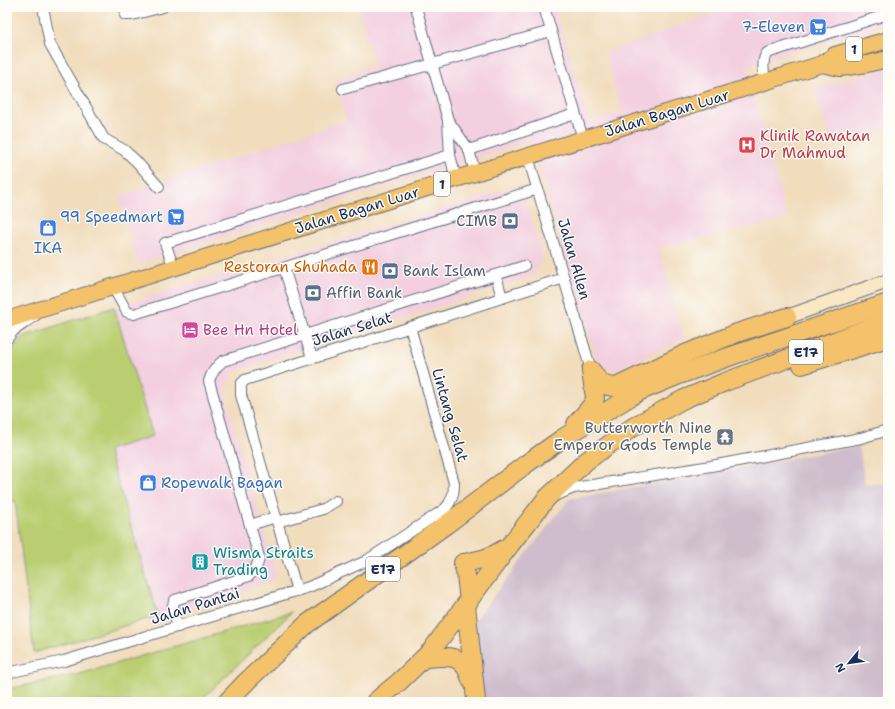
<svg xmlns="http://www.w3.org/2000/svg" width="895" height="709" font-family="'Shantell Sans',sans-serif">
  <style>
    .built { fill: #f3cfdf }
    .industrial { fill: #cfbdce }
    .green { fill: #bace71; stroke: #6a7e68 }
    .lines { fill: none; stroke-linecap: round; stroke-linejoin: round }
    .street-casing { stroke: #666c7f; stroke-width: 12 }
    .secondary-casing { stroke: #666c7f; stroke-width: 16 }
    .primary-casing { stroke: #666c7f; stroke-width: 18 }
    .highway-casing { stroke: #666c7f; stroke-width: 20 }
    .street { stroke: #fff; stroke-width: 10 }
    .secondary { stroke: #fae7c3; stroke-width: 14 }
    .primary { stroke: #f3c26a; stroke-width: 16 }
    .highway { stroke: #f3c26a; stroke-width: 18 }
    .labels { text-anchor: middle; dominant-baseline: central; stroke-width: 3; stroke-linejoin: round; paint-order: stroke }
    .shield { fill: #fdfcf7; stroke: #5f6c8c; stroke-width: 1 }
    .shield-label { font-size: 14px; font-weight: bold; fill: #1b2f5e }
    .shop-label { font-size: 15px; fill: #366cbe; stroke: #fdfcf7; text-anchor: end }
    .street-label { font-size: 15px; fill: #1b2f5e; stroke: #fdfcf7 }
    .health-label { font-size: 15px; fill: #be3a42; stroke: #fdfcf7; text-anchor: start }
    .service-label { font-size: 15px; fill: #4e5e75; stroke: #fdfcf7; text-anchor: start }
    .food-label { font-size: 15px; fill: #c56008; stroke: #fdfcf7; text-anchor: end }
    .hotel-label { font-size: 15px; fill: #b23c85; stroke: #fdfcf7; text-anchor: start }
    .worship-label { font-size: 15px; fill: #5b616d; stroke: #fdfcf7; text-anchor: end }
    .culture-label { font-size: 15px; fill: #0d838f; stroke: #fdfcf7; text-anchor: start }
  </style>
  <rect width="100%" height="100%" fill="#fdfcf7"/>
  <filter id="ink" filterUnits="userSpaceOnUse"><feTurbulence type="fractalNoise" baseFrequency=".025" numOctaves="2"/><feDisplacementMap in="SourceGraphic" scale="8" xChannelSelector="R" yChannelSelector="G"/><feConvolveMatrix kernelMatrix="1 2 1 2 8 2 1 2 1" color-interpolation-filters="sRGB"/></filter>
  <filter id="wash" filterUnits="userSpaceOnUse"><feTurbulence type="fractalNoise" baseFrequency=".012" numOctaves="4" result="noise"/><feDisplacementMap in="SourceGraphic" scale="16" xChannelSelector="R" yChannelSelector="G"/><feGaussianBlur stdDeviation="0.9" result="paint"/><feColorMatrix in="noise" values="0 0 0 0 0 0 0 0 0 0 0 0 0 0 0 0 0 1.4 0 .05"/><feComposite in="paint" operator="in"/></filter>
  <g filter="url(#wash)">
    <rect width="100%" height="100%" fill="#f1dcbb"/>
    <!-- built -->
    <g class="built">
      <polygon points="358,7 555,7 590,123 622,112 605,53 731,7 888,7 888,23 747,66 787,219 660,248 671,294 684,339 612,371 598,364 531,141 137,264 119,196 347,120 335,79 375,67"/>
      <polygon points="888,68 888,128 876,133 832,145 814,88"/>
      <polygon points="521,185 543,257 534,276 233,372 224,390 277,574 272,581 158,616 108,449 153,436 114,307"/>
    </g>
    <!-- industrial -->
    <polygon class="industrial" points="859,446 865,485 888,483 888,702 480,702 474,621 569,499"/>
    <!-- green -->
    <g class="green">
      <polygon points="114,307 153,436 108,450 158,616 34,653 15,500 7,501 7,355 22,337"/>
      <polygon points="292,612 199,702 7,702 7,689 80,674"/>
    </g>
  </g>
  <g filter="url(#ink)">
    <g class="lines">
      <defs>
        <g id="street">
          <polyline points="43,7 50,44 104,139 124,150 136,161 159,187"/>
          <polyline points="416,7 448,120 450,155 456,179"/>
          <polyline points="544,7 583,139"/>
          <polyline points="125,15 132,15 163,7"/>
          <path d="M765,82C764,72 761,61 767,53L888,14"/>
          <polyline points="343,89 551,31"/>
          <polyline points="448,120 469,150 475,173"/>
          <polyline points="469,150 575,114"/>
          <polyline points="528,157 591,370"/>
          <polyline points="174,268 165,243 450,155"/>
          <polyline points="284,268 312,358"/>
          <polyline points="496,275 502,298"/>
          <polyline points="113,287 127,312 134,314 538,189"/>
          <polyline points="7,339 13,331 36,315"/>
          <polyline points="557,495 574,488 711,466 861,438 888,430"/>
          <polyline points="277,522 323,509 336,501"/>
          <polyline points="250,525 276,517"/>
          <polyline points="297,591 241,395 241,384 245,380 251,378 564,278"/>
          <path d="M178,627C176,619 170,606 175,600L249,576C254,572 259,563 259,557L209,381C211,374 217,365 223,361L524,266"/>
          <path d="M7,673L64,661L309,587L366,561L445,509C452,501 454,494 454,483L410,327"/>
        </g>
        <polyline id="secondary" points="787,317 888,281"/>
        <g id="primary">
          <polyline points="822,64 840,68 867,64 888,59"/>
          <polyline points="7,320 822,64 835,55 888,40"/>
        </g>
        <g id="highway">
          <polyline points="802,365 888,338"/>
          <path d="M591,370C598,380 602,387 616,387L685,354L737,333L787,317"/>
          <polyline points="576,424 593,404 595,398 591,371"/>
          <path d="M469,601L466,575L463,563C480,560 490,558 504,549"/>
          <polyline points="466,605 476,700"/>
          <path d="M425,658C448,656 464,653 471,680"/>
          <polyline points="227,702 246,682 307,624 447,524 526,464 563,438 607,411 638,392 679,375 731,356 888,303"/>
          <polyline points="375,702 399,682 431,651 510,545 546,499 585,462 633,427 684,399 725,382 888,321"/>
        </g>
      </defs>
      <!-- street casing -->
      <use href="#street" class="street-casing"/>
      <!-- secondary casing -->
      <use href="#secondary" class="secondary-casing"/>
      <!-- primary casing -->
      <use href="#primary" class="primary-casing"/>
      <!-- highway casing -->
      <use href="#highway" class="highway-casing"/>
      <!-- street -->
      <use href="#street" class="street"/>
      <!-- secondary -->
      <use href="#secondary" class="secondary"/>
      <!-- primary -->
      <use href="#primary" class="primary"/>
      <!-- highway -->
      <use href="#highway" class="highway"/>
    </g>
  </g>
  <!-- icons -->
  <defs>
    <symbol id="supermarket-square" viewBox="-11 -11 22 22"><rect x="-9" y="-9" width="18" height="18" rx="4" fill="#3f7fe0" stroke="#fdfcf7"/><path d="M-6-5.5h2.5l.6 2H6L4.5 2H-2.5L-4.4-4H-6ZM-1.5 3.2a1.3 1.3 0 1 0 .1 0ZM3 3.2a1.3 1.3 0 1 0 .1 0Z" fill="#fff"/></symbol>
    <symbol id="hospital-square" viewBox="-11 -11 22 22"><rect x="-9" y="-9" width="18" height="18" rx="4" fill="#e0444e" stroke="#fdfcf7"/><path d="M-5-5h3v3.5h4V-5h3V5h-3V1.5h-4V5h-3Z" fill="#fff"/></symbol>
    <symbol id="bank-square" viewBox="-11 -11 22 22"><rect x="-9" y="-9" width="18" height="18" rx="4" fill="#5c6f8a" stroke="#fdfcf7"/><path d="M-6-4H6V4H-6ZM0-2.3a2.3 2.3 0 1 0 0 4.6a2.3 2.3 0 1 0 0-4.6Z" fill="#fff"/></symbol>
    <symbol id="shop-square" viewBox="-11 -11 22 22"><rect x="-9" y="-9" width="18" height="18" rx="4" fill="#3f7fe0" stroke="#fdfcf7"/><path d="M-5-2.5h2.3a2.7 3.5 0 0 1 5.4 0H5L5.5 6h-11ZM-1.5-2.5h3a1.5 2.3 0 0 0-3 0Z" fill="#fff"/></symbol>
    <symbol id="restaurant-square" viewBox="-11 -11 22 22"><rect x="-9" y="-9" width="18" height="18" rx="4" fill="#e8710a" stroke="#fdfcf7"/><path d="M-5-6h1v4h1v-4h1v4h1v-4h1v5L-1.5 .5V6h-2V.5L-5-1ZM5-6V6H3V1.5H1.5Q1.5-4 5-6Z" fill="#fff"/></symbol>
    <symbol id="hotel-square" viewBox="-11 -11 22 22"><rect x="-9" y="-9" width="18" height="18" rx="4" fill="#d1479c" stroke="#fdfcf7"/><path d="M-6-4.5h1.5V1H6V5H4.5V3h-9V5H-6ZM-4 0a1.8 1.8 0 1 1 3.6 0ZM.5 0V-2.5h3Q6-2.5 6 0Z" fill="#fff"/></symbol>
    <symbol id="temple-square" viewBox="-11 -11 22 22"><rect x="-9" y="-9" width="18" height="18" rx="4" fill="#6b7280" stroke="#fdfcf7"/><path d="M0-6L5-2H3V0L6.5 2.5H4V6H1.5V3h-3V6H-4V2.5H-6.5L-3 0V-2H-5Z" fill="#fff"/></symbol>
    <symbol id="building-square" viewBox="-11 -11 22 22"><rect x="-9" y="-9" width="18" height="18" rx="4" fill="#0f9aa8" stroke="#fdfcf7"/><path d="M-4-6H4V6H1V3H-1V6H-4ZM-2.5-4.3h1.7v1.8h-1.7ZM.8-4.3h1.7v1.8H.8ZM-2.5-1h1.7V.8h-1.7ZM.8-1h1.7V.8H.8Z" fill="#fff"/></symbol>
  </defs>
  <g fill-rule="evenodd">
    <use href="#supermarket-square" x="808" y="17" width="20" height="20"/>
    <use href="#hospital-square" x="737" y="135" width="20" height="20"/>
    <use href="#supermarket-square" x="166" y="207" width="20" height="20"/>
    <use href="#bank-square" x="500" y="211" width="20" height="20"/>
    <use href="#shop-square" x="38" y="218" width="20" height="20"/>
    <use href="#restaurant-square" x="360" y="257" width="20" height="20"/>
    <use href="#bank-square" x="380" y="261" width="20" height="20"/>
    <use href="#bank-square" x="303" y="283" width="20" height="20"/>
    <use href="#hotel-square" x="180" y="320" width="20" height="20"/>
    <use href="#temple-square" x="715" y="427" width="20" height="20"/>
    <use href="#shop-square" x="138" y="473" width="20" height="20"/>
    <use href="#building-square" x="190" y="552" width="20" height="20"/>
  </g>
  <g class="labels">
    <!-- shield labels -->
    <g class="shield">
      <rect x="846" y="37" width="16" height="24" rx="3"/>
      <rect x="434" y="172" width="16" height="24" rx="3"/>
      <rect x="789" y="340" width="34" height="24" rx="3"/>
      <rect x="366" y="557" width="34" height="24" rx="3"/>
    </g>
    <g class="shield-label">
      <text x="854" y="49">1</text>
      <text x="442" y="184">1</text>
      <text x="806" y="352">E17</text>
      <text x="383" y="569">E17</text>
    </g>
    <!-- shop labels -->
    <g class="shop-label">
      <text x="805" y="27">7-Eleven</text>
      <text x="163" y="217">99 Speedmart</text>
      <text x="48" y="248" text-anchor="middle">IKA</text>
      <text x="161" y="483" text-anchor="start">Ropewalk Bagan</text>
    </g>
    <!-- street labels -->
    <g class="street-label">
      <text transform="translate(667 113) rotate(-17)">Jalan Bagan Luar</text>
      <text transform="translate(357 210) rotate(-17)">Jalan Bagan Luar</text>
      <text transform="translate(574 259) rotate(74)">Jalan Allen</text>
      <text transform="translate(352 329) rotate(-17)">Jalan Selat</text>
      <text transform="translate(450 415) rotate(74)">Lintang Selat</text>
      <text transform="translate(195 606) rotate(-17)">Jalan Pantai</text>
    </g>
    <!-- health labels -->
    <g class="health-label">
      <text x="760" y="136">Klinik Rawatan<tspan x="760" dy="17">Dr Mahmud</tspan></text>
    </g>
    <!-- service labels -->
    <g class="service-label">
      <text x="497" y="221" text-anchor="end">CIMB</text>
      <text x="403" y="271">Bank Islam</text>
      <text x="326" y="293">Affin Bank</text>
    </g>
    <!-- food labels -->
    <g class="food-label">
      <text x="357" y="267">Restoran Shuhada</text>
    </g>
    <!-- hotel labels -->
    <g class="hotel-label">
      <text x="203" y="330">Bee Hn Hotel</text>
    </g>
    <!-- worship labels -->
    <g class="worship-label">
      <text x="712" y="428">Butterworth Nine<tspan x="712" dy="17">Emperor Gods Temple</tspan></text>
    </g>
    <!-- culture labels -->
    <g class="culture-label">
      <text x="213" y="553">Wisma Straits<tspan x="213" dy="17">Trading</tspan></text>
    </g>
  </g>
  <!-- margin -->
  <rect width="895" height="709" fill="none" stroke="#fdfcf7" stroke-width="24"/>
  <!-- north arrow -->
  <g transform="translate(849 663) rotate(241)" stroke="#fdfcf7" stroke-width="3" paint-order="stroke">
  <path d="M0-3L7 15L0 10L-7 15Z" fill="#1b2f5e"/>
  <text y="-6" font-size="11" font-weight="bold" text-anchor="middle" fill="#1b2f5e">N</text>
  </g>
</svg>
